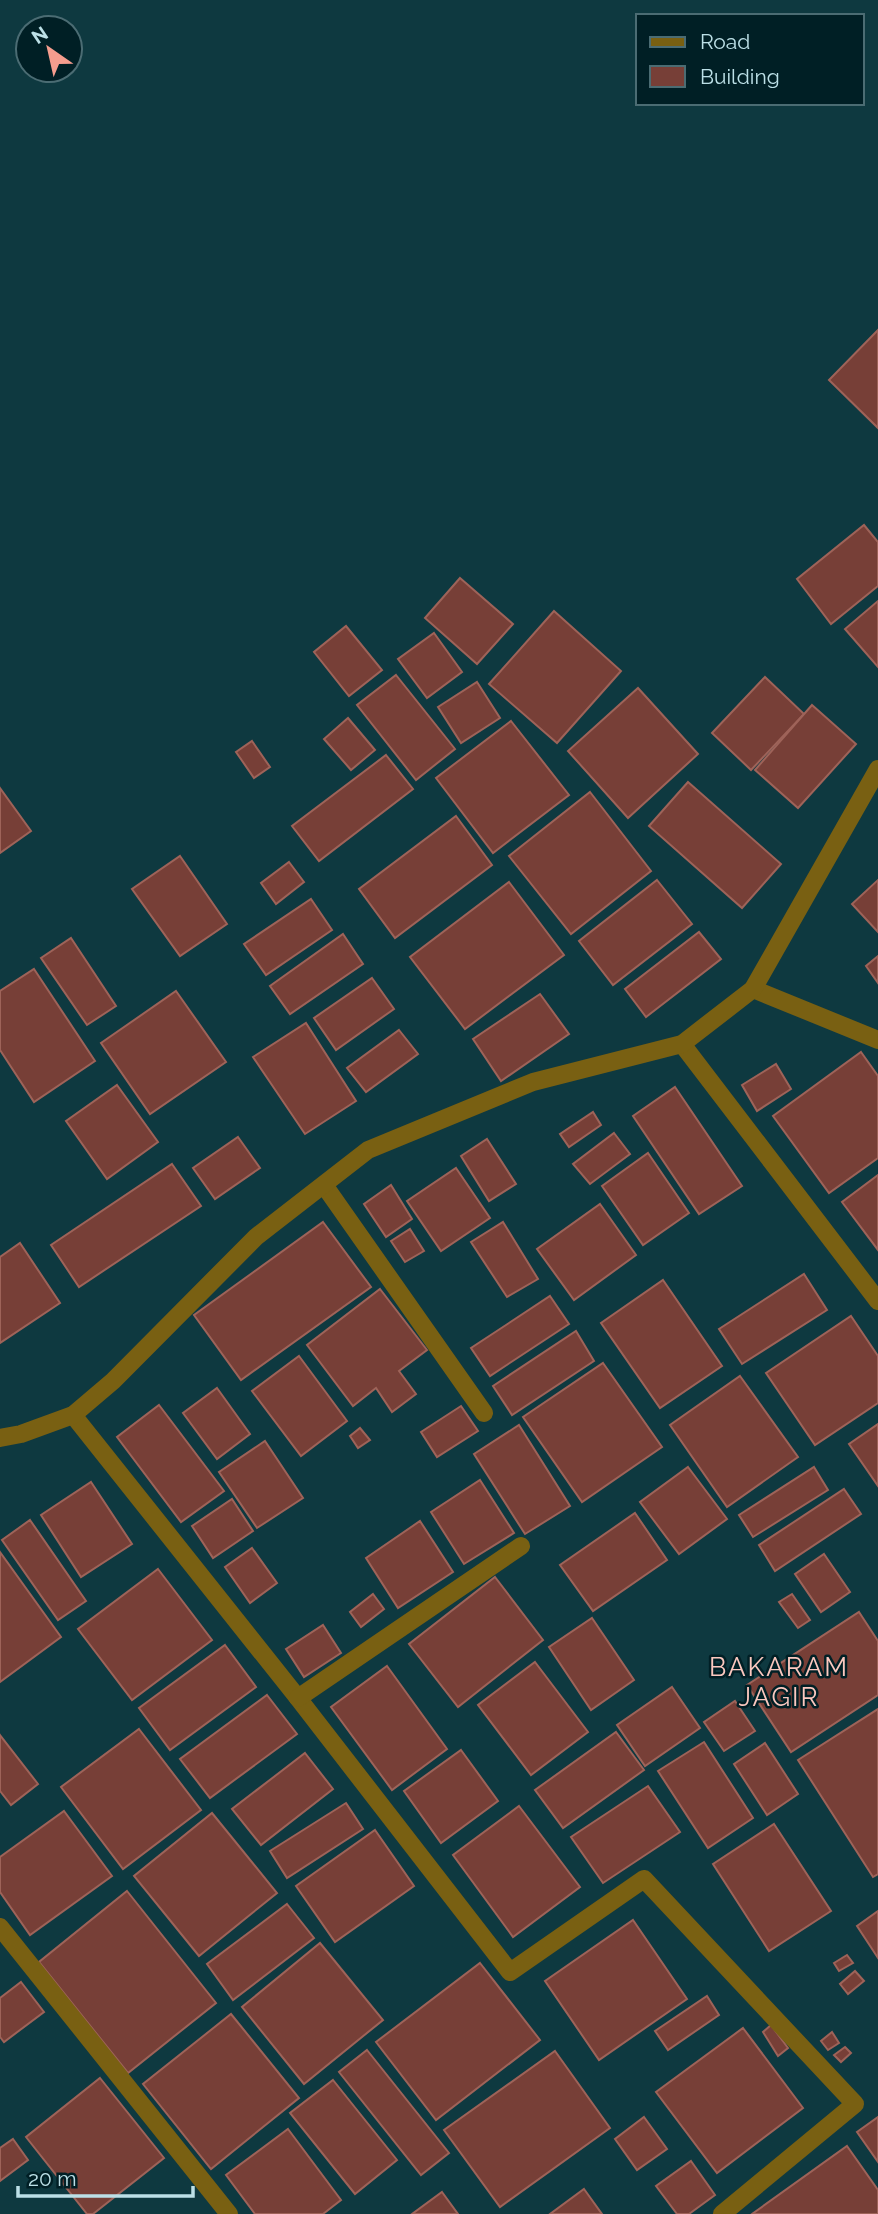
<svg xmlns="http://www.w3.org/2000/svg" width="878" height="2214" font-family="Raleway,sans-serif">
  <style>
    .building { fill: #773f37; stroke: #9e6359; stroke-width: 2 }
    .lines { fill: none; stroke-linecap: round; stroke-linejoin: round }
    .minor { stroke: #796012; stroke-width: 18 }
    .labels { text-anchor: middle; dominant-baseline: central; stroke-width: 5; stroke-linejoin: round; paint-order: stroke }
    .quarter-label { font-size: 26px; letter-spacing: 2px; fill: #fbc8bf; stroke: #001f25 }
  </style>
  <rect width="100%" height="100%" fill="#0e3940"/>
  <!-- building -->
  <g class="building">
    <polygon points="878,330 878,428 829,380"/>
    <polygon points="864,525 878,542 878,586 831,624 797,579"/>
    <polygon points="460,578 513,624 477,664 425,618"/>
    <polygon points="878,601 878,667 845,629"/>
    <polygon points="554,611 621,671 557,743 489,684"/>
    <polygon points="346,626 382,670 349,696 314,652"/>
    <polygon points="434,633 462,672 427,698 398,659"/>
    <polygon points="396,675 455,749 416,780 357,705"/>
    <polygon points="765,677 804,714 751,770 712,733"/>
    <polygon points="477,682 500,718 461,743 438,707"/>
    <polygon points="638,688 698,754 628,818 568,751"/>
    <polygon points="812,705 856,744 798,808 755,770"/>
    <polygon points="348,718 375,750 351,770 324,739"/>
    <polygon points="511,721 569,795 493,853 436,778"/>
    <polygon points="252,741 270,767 254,778 236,752"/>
    <polygon points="386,755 413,789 319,861 292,826"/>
    <polygon points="688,782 781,864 742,908 649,826"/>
    <polygon points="0,788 31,831 0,853"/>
    <polygon points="590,792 651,871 571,934 509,856"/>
    <polygon points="456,816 492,865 395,938 359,889"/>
    <polygon points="180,856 227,924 180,956 132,889"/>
    <polygon points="289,862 304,882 276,904 261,883"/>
    <polygon points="657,880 692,924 613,985 579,941"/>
    <polygon points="878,880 878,932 852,904"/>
    <polygon points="509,882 564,955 465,1029 410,957"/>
    <polygon points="311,899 332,930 266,975 244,944"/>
    <polygon points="699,932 721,959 646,1017 625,989"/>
    <polygon points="343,934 363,964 290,1014 270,986"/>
    <polygon points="71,938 116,1006 87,1025 41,958"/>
    <polygon points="878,956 878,983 866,966"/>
    <polygon points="34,969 95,1061 34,1102 0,1050 0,991"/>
    <polygon points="372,978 394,1009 336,1050 314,1018"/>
    <polygon points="176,991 226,1062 150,1114 101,1043"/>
    <polygon points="540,994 569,1034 501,1081 473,1039"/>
    <polygon points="306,1023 356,1101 305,1134 253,1057"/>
    <polygon points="399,1030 418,1054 366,1092 347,1068"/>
    <polygon points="861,1052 878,1076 878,1158 829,1193 773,1116"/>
    <polygon points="776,1064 791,1089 757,1111 742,1085"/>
    <polygon points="117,1085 158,1142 107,1179 66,1121"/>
    <polygon points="675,1087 742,1186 699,1214 633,1116"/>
    <polygon points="593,1112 601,1125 569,1147 560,1134"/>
    <polygon points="614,1133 630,1154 590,1184 573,1164"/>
    <polygon points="238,1137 260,1168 215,1199 193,1168"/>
    <polygon points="487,1139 516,1184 489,1201 461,1156"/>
    <polygon points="648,1153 689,1213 643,1245 602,1186"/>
    <polygon points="172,1164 201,1206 79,1287 51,1245"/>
    <polygon points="456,1168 490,1218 441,1251 407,1201"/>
    <polygon points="878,1175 878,1250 842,1202"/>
    <polygon points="391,1185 412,1219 386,1237 364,1204"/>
    <polygon points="600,1204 636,1255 574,1300 537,1249"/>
    <polygon points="323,1222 371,1287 241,1380 194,1315"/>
    <polygon points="503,1222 538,1279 507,1297 471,1242"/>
    <polygon points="410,1229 424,1251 405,1262 391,1241"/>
    <polygon points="20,1243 60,1303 0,1343 0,1257"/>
    <polygon points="804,1274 827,1310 742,1364 719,1329"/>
    <polygon points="663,1280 722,1366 660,1408 601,1323"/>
    <polygon points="380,1289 427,1350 399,1371 416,1394 392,1412 376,1388 353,1406 307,1345"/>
    <polygon points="550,1296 569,1324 490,1376 471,1348"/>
    <polygon points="851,1316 878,1356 878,1403 815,1445 766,1373"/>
    <polygon points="576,1331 594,1361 512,1415 493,1386"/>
    <polygon points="299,1356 347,1421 301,1456 252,1391"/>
    <polygon points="603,1363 662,1447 582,1502 523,1417"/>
    <polygon points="740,1376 798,1457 727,1507 670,1425"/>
    <polygon points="217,1388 250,1434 217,1459 183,1413"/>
    <polygon points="159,1405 224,1491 181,1522 117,1437"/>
    <polygon points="461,1406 478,1431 437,1457 421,1432"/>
    <polygon points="878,1424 878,1486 849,1444"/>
    <polygon points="519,1425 570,1506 525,1534 474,1454"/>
    <polygon points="360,1428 370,1440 358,1448 350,1436"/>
    <polygon points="265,1441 303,1498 257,1528 219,1472"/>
    <polygon points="688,1467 727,1519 679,1554 640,1502"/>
    <polygon points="814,1467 828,1490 753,1537 739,1515"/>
    <polygon points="480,1480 514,1533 464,1564 431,1512"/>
    <polygon points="91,1482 132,1544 81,1577 41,1515"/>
    <polygon points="844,1489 861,1514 775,1571 759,1545"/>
    <polygon points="232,1499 253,1531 213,1558 192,1526"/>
    <polygon points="635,1513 667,1560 593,1611 560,1565"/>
    <polygon points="30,1520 86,1601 58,1620 2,1540"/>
    <polygon points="420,1521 453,1572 398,1608 366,1558"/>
    <polygon points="252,1548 277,1583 250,1603 225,1567"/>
    <polygon points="0,1552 61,1637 0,1682"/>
    <polygon points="824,1554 850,1592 821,1612 795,1574"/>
    <polygon points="158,1569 212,1640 132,1700 78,1629"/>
    <polygon points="495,1577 543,1640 458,1707 409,1644"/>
    <polygon points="373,1594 384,1609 361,1627 350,1612"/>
    <polygon points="792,1594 810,1620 798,1628 779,1602"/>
    <polygon points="859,1612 878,1641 878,1695 791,1752 747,1685"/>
    <polygon points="592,1618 634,1680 591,1710 549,1647"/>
    <polygon points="323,1625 341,1653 304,1677 286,1649"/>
    <polygon points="225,1645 256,1687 170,1750 139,1708"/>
    <polygon points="535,1662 588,1732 531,1775 478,1705"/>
    <polygon points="387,1666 447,1749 392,1790 331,1707"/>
    <polygon points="672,1687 700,1728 645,1766 617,1725"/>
    <polygon points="267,1695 297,1734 210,1798 180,1759"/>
    <polygon points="735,1701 755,1731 724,1751 704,1722"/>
    <polygon points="878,1709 878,1874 873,1877 798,1760"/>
    <polygon points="139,1729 201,1810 123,1869 61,1787"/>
    <polygon points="616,1732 644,1770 563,1828 535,1790"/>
    <polygon points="0,1735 38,1784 11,1805 0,1791"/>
    <polygon points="704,1742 753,1818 708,1848 658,1771"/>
    <polygon points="765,1743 798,1794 767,1815 734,1764"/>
    <polygon points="461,1750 498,1801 441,1843 404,1791"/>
    <polygon points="305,1753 333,1789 261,1845 232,1809"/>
    <polygon points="648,1786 680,1832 603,1883 571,1837"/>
    <polygon points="346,1803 363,1829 287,1878 270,1851"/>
    <polygon points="519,1806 580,1887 513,1937 453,1855"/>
    <polygon points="64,1811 112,1876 30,1935 0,1892 0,1857"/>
    <polygon points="212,1813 277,1893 199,1956 134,1876"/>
    <polygon points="774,1824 831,1911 769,1951 713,1864"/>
    <polygon points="375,1830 414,1886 335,1942 296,1886"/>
    <polygon points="127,1891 216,2003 128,2073 39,1962"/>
    <polygon points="287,1904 314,1938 233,2000 207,1964"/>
    <polygon points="878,1911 878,1958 857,1926"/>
    <polygon points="633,1920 687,1999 599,2060 545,1981"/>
    <polygon points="320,1943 383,2020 304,2084 242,2007"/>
    <polygon points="847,1955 853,1963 839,1971 834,1963"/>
    <polygon points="480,1963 540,2040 436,2120 376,2042"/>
    <polygon points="855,1971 864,1981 848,1994 840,1984"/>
    <polygon points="21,1982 44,2012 4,2042 0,2037 0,1998"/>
    <polygon points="707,1996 719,2015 668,2050 655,2031"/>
    <polygon points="231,2014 299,2098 211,2169 143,2084"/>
    <polygon points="771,2025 788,2048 778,2056 763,2032"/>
    <polygon points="743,2028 803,2108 717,2173 656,2092"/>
    <polygon points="832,2032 839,2043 828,2050 821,2041"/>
    <polygon points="845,2047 851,2053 841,2062 834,2055"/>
    <polygon points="367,2050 449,2153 421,2175 339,2072"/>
    <polygon points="555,2051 610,2128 500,2207 444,2130"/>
    <polygon points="100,2078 164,2158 93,2214 87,2214 26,2137"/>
    <polygon points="333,2080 397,2160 355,2194 290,2113"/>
    <polygon points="644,2117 667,2149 637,2170 615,2139"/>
    <polygon points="878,2117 878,2162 857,2132"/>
    <polygon points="288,2129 341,2200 323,2214 255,2214 226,2175"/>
    <polygon points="13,2139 28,2160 0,2181 0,2148"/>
    <polygon points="847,2146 878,2190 878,2214 752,2214"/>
    <polygon points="691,2161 715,2195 689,2214 677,2214 656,2186"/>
    <polygon points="584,2189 602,2214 550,2214"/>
    <polygon points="442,2192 458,2214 412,2214"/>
  </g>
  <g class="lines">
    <!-- minor -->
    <g class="minor">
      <polyline points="753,989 878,1040"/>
      <polyline points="682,1044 878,1301"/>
      <polyline points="324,1185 484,1413"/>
      <polyline points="73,1415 298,1698 510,1972 644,1879 855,2104 722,2214"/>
      <polyline points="0,1438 21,1434 73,1415 113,1381 256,1237 368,1150 533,1082 682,1044 753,989 878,769"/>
      <polyline points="298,1698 521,1546"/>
      <polyline points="0,1927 229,2214"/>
    </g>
  </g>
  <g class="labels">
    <!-- quarter labels -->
    <g class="quarter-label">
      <text x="779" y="1667">BAKARAM<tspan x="779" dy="30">JAGIR</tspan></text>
    </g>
  </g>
  <!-- legend -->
  <rect x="636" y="14" width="228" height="91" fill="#001f25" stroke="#4b6c73" stroke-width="2"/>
  <rect x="650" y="37" width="35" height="10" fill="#796012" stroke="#4b6c73" stroke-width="2"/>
  <text x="700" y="49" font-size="21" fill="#bce0e7">Road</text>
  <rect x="650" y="66" width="35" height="21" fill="#773f37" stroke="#4b6c73" stroke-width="2"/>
  <text x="700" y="84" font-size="21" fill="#bce0e7">Building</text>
  <!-- north arrow -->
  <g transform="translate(49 49) rotate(326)"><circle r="33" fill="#001f25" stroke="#4b6c73" stroke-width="2"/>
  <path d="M0-5L12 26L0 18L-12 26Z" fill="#f59d8e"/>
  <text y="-10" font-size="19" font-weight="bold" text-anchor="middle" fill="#bce0e7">N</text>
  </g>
  <!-- scale -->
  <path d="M18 2186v10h175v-10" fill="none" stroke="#bce0e7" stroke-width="3.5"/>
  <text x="28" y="2186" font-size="21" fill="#bce0e7" stroke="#001f25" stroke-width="5" paint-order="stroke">20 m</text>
</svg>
